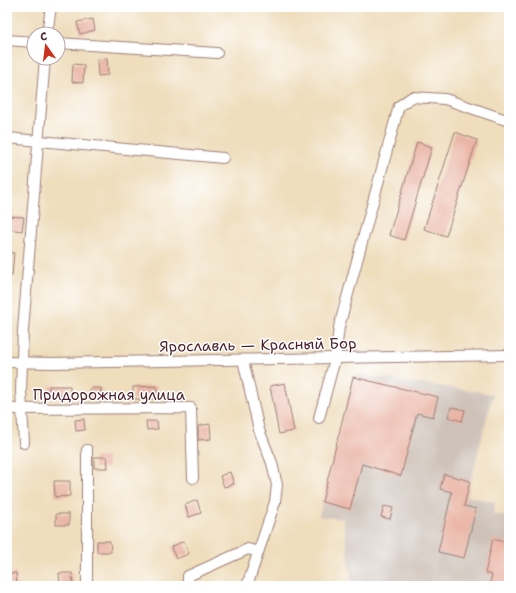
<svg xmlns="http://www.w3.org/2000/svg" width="516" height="593" font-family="'Shantell Sans',sans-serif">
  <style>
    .industrial { fill: #cec2b9 }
    .building { fill: #eab5a6 }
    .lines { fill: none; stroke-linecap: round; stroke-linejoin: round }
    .minor-casing { stroke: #9c7e74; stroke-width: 12 }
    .minor { stroke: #fff; stroke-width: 10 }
    .labels { text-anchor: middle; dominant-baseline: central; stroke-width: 3; stroke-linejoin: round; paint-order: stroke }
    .street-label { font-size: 15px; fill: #4a1f2b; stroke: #fff }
  </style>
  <rect width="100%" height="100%" fill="#fff"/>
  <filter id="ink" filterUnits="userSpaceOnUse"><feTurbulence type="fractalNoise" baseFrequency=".025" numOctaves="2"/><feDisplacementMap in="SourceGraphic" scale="8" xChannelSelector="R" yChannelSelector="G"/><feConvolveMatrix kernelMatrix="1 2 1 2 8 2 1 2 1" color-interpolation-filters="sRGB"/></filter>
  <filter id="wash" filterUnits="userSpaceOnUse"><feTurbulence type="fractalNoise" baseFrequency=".012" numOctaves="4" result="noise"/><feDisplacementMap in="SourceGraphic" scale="16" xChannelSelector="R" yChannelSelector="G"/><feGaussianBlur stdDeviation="0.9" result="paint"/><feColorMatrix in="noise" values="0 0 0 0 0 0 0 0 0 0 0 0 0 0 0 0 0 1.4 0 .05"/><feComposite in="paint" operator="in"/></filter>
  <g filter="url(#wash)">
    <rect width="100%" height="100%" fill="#efddbc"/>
    <!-- industrial -->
    <polygon class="industrial" points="354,374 493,394 467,496 495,502 493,514 509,517 509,586 352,586 343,519 319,516"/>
    <g id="blocks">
      <!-- building -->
      <g class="building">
        <polygon points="93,19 95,30 80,34 77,22"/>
        <polygon points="107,58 108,75 98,76 97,59"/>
        <polygon points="73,64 84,65 83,83 72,82"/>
        <polygon points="455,132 477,140 446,236 424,229"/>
        <polygon points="417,142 432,147 404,240 389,235"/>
        <polygon points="8,216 24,217 22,231 7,229"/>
        <polygon points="7,252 14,253 12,276 7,275"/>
        <polygon points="353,377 438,397 433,417 417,413 401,476 362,464 350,509 322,502"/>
        <polygon points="285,383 294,431 279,434 270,386"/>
        <polygon points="49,386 70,386 70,395 49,396"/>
        <polygon points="157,386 157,399 133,399 133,387"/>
        <polygon points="90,388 101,388 101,399 91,400"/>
        <polygon points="451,407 465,410 462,421 448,417"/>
        <polygon points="84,419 85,430 76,431 75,420"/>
        <polygon points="146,421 157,421 158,429 147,430"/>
        <polygon points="210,424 211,439 198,440 198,426"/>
        <polygon points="94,457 107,457 108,468 94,468"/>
        <polygon points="230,472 234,484 224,487 220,476"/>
        <polygon points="444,474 470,481 464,506 476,509 464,558 438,552 452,492 440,489"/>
        <polygon points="54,481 70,481 70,496 55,497"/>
        <polygon points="197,500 201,513 189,517 185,505"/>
        <polygon points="384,506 393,508 390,519 381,517"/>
        <rect x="56" y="514" width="13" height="11"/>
        <polygon points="493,539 509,543 509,571 505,586 489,586 492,575 485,573"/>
        <polygon points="97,541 110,541 111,552 97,552"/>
        <polygon points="184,541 189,554 176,559 171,547"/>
        <polygon points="16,573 17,586 7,586 7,574"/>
        <polygon points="59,573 72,573 73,585 60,585"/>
      </g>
    </g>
  </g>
  <g filter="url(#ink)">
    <use href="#blocks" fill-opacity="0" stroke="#9c7e74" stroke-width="1"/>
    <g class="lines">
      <defs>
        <g id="minor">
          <polyline points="47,34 51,7"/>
          <polyline points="7,40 34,42"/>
          <polyline points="58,43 217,53"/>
          <polyline points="7,138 223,158"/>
          <polyline points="243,360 259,430 272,463 277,485 275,502 247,586"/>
          <polyline points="7,362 52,363 509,355"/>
          <polyline points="7,409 191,408 193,478"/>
          <polyline points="319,418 335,359 339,327 399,106 412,97 445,99 509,121"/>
          <polyline points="24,443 21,391 23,330 45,58"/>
          <polyline points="87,586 87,450"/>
          <polyline points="188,586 188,576 248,549 258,552"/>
        </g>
      </defs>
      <!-- minor casing -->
      <use href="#minor" class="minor-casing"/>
      <!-- minor -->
      <use href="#minor" class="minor"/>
    </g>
  </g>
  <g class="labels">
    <!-- street labels -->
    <g class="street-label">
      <text transform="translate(258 345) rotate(-1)">Ярославль — Красный Бор</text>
      <text x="109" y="395">Придорожная улица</text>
    </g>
  </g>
  <!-- margin -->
  <rect width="516" height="593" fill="none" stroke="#fff" stroke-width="24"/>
  <!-- north arrow -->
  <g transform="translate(46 46) rotate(346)"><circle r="19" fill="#ffffff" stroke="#b7a5aa"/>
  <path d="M0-3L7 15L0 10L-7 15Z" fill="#c8321e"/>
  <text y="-6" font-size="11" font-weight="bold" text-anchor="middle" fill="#4a1f2b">С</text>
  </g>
</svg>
